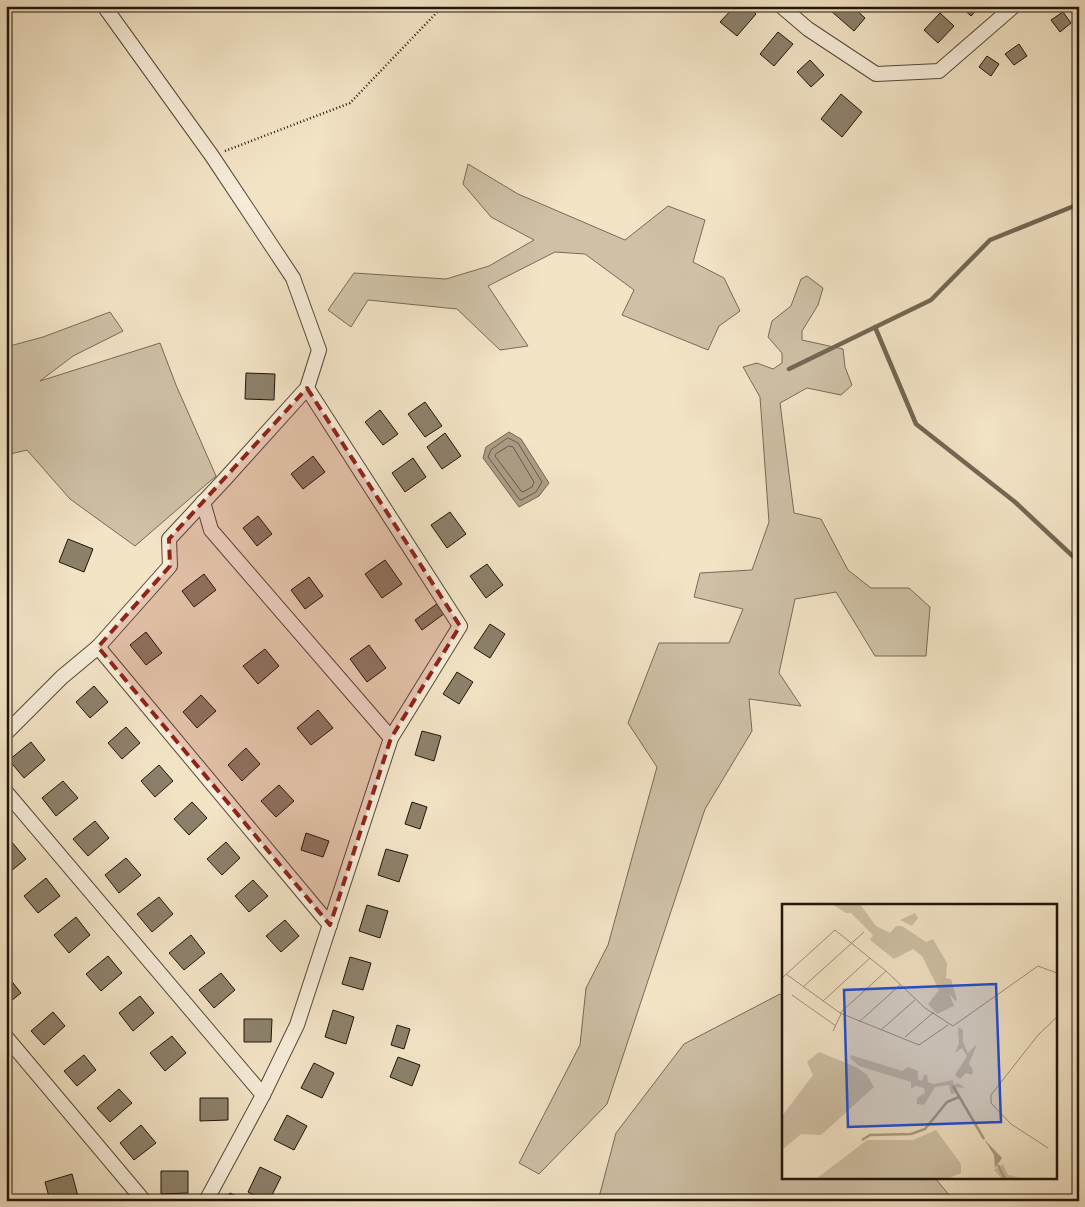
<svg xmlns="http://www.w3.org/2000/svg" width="1085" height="1207" font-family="Vollkorn,serif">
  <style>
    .green { fill: #cfc1a6; stroke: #776b58 }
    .water { fill: #ab9e86; stroke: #736754 }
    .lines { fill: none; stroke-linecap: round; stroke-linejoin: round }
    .shore { stroke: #655a48; stroke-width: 1 }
    .stream { stroke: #736754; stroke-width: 4.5 }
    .building { fill: #8d816b; stroke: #1f1509 }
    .minor-casing { stroke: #544938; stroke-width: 16 }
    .path { stroke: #1f1509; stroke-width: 2.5; stroke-dasharray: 1 2.5; stroke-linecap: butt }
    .minor { stroke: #f7edda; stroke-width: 14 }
    .marked { fill: #8f2418; fill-opacity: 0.2; stroke: #8f2418; stroke-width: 4; stroke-dasharray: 10 6; stroke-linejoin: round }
    .inset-river { fill: none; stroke: #ab9e86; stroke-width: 2.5 }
    .inset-road { fill: none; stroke: #9e917a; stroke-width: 1 }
    .view { fill: #1d4ed8; fill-opacity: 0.15; stroke: #1d4ed8; stroke-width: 2.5 }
    .inset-edge { fill: none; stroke: #1f1509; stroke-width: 2.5 }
  </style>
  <rect width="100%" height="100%" fill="#f3e4c6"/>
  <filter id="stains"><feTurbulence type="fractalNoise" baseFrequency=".004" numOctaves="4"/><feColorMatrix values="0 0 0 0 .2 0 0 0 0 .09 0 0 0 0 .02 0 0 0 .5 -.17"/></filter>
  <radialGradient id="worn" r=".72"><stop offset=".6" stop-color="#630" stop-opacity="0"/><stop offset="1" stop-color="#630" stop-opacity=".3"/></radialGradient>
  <!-- green -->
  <g class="green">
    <polygon points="468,164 518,194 625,240 668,206 705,220 693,262 724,278 740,311 719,326 708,350 622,315 634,290 585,254 555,252 488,286 528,346 500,350 457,309 368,300 351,327 328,310 354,273 446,279 489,266 534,240 491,217 463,184"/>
    <polygon points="807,276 823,288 818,305 802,331 802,340 843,349 845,367 852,385 841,395 807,388 780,403 794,513 821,519 848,570 871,588 909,588 930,607 926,656 875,656 836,592 795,599 779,673 801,706 749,699 752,731 705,809 607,1104 539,1174 519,1163 580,1045 586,988 608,945 657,767 628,723 659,643 729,643 743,609 694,597 700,573 752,570 769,522 760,397 743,367 757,363 773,369 782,363 782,353 768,337 772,321 791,306 801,279"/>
    <polygon points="110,312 123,331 73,356 40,381 160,343 176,385 216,476 135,546 70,499 27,450 6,455 6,347 43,337"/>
    <polygon points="780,994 784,998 784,1178 935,1178 954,1201 598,1201 616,1133 684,1044"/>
  </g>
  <!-- water -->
  <polygon class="water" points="509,432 521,439 549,483 539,496 519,507 483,458 486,447"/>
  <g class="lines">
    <!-- shore -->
    <g class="shore">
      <polygon points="508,438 518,443 542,482 536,492 521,500 519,499 488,457 491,450"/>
      <polygon points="509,446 513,447 534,482 532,487 523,492 521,491 495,456 496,454"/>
    </g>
    <!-- stream -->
    <g class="stream">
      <polyline points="875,327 916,424 1015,502 1079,562"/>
      <polyline points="789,369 931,300 990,240 1079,204"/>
    </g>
  </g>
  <!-- building -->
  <g class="building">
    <polygon points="735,6 748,6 756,14 737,36 720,22"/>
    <polygon points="834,6 852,6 865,18 854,31 831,11"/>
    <polygon points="960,6 980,6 971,16"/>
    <polygon points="1063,12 1071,23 1060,32 1051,20"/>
    <polygon points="940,13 954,26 938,43 924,30"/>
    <polygon points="778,32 793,44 774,66 760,54"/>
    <polygon points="1019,44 1027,56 1014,65 1005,54"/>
    <polygon points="987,56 999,64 991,76 979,67"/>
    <polygon points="810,60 824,75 811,87 797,72"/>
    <polygon points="841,94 862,112 842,137 821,119"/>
    <polygon points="246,373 275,374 274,400 245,399"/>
    <polygon points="425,402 442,426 425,437 408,414"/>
    <polygon points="380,410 398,434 383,445 365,422"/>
    <polygon points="445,433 461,456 442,469 427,447"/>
    <polygon points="313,456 325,472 303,489 291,474"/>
    <polygon points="413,458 426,477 405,492 392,473"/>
    <polygon points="450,512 466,534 447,548 431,525"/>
    <polygon points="258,516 272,534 257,546 243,528"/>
    <polygon points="68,539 93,549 84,572 59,562"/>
    <polygon points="6,540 11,559 6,560"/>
    <polygon points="385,560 402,584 382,598 365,574"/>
    <polygon points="487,564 503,585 486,598 470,576"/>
    <polygon points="204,574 216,590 194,607 182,591"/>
    <polygon points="309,577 323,596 305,609 291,590"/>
    <polygon points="438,603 445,613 422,630 415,620"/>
    <polygon points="490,624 505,634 490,658 474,648"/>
    <polygon points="146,632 162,653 146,665 130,645"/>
    <polygon points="369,645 386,668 367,682 350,659"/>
    <polygon points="265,649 279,666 258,684 243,666"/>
    <polygon points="457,672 473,682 459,704 443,694"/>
    <polygon points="94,686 108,702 90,718 76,702"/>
    <polygon points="201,695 216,711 197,728 183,712"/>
    <polygon points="318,710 333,728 311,745 297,728"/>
    <polygon points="126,727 140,743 122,759 108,743"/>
    <polygon points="422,731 441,736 434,761 415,755"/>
    <polygon points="31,742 45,760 24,778 9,760"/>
    <polygon points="246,748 260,764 242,781 228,765"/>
    <polygon points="159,765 173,781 155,797 141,781"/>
    <polygon points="63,781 78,798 56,816 42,798"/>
    <polygon points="279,785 294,801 276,817 261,801"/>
    <polygon points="192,802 207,818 189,835 174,819"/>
    <polygon points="412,802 427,807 420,829 405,824"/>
    <polygon points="95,821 109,838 88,856 73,839"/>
    <polygon points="306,833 329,841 323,857 301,850"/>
    <polygon points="11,841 26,859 6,875 6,845"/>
    <polygon points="226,842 240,858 222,875 207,859"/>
    <polygon points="386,849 408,855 399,882 378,875"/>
    <polygon points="126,858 141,875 119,893 105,875"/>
    <polygon points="46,878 60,896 38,913 24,896"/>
    <polygon points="253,880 268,896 249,912 235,896"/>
    <polygon points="159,897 173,914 152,932 137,914"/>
    <polygon points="367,905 388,911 380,938 359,931"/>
    <polygon points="76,917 90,935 69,953 54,935"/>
    <polygon points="285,920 299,936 281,952 266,936"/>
    <polygon points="191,935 205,953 184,970 169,953"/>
    <polygon points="108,956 122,973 101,991 86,974"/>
    <polygon points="350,957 371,963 363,990 342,984"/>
    <polygon points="221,973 235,990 214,1008 199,990"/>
    <polygon points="9,978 21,993 6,1005 6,980"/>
    <polygon points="140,996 154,1013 133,1031 119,1013"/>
    <polygon points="333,1010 354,1017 346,1044 325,1037"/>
    <polygon points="53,1012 65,1026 44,1045 31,1031"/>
    <polygon points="244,1019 272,1019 271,1042 244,1042"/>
    <polygon points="397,1025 410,1029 404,1049 391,1045"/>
    <polygon points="172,1036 186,1053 165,1071 150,1053"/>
    <polygon points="84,1055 96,1070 77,1086 64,1071"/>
    <polygon points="398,1057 420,1065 412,1086 390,1077"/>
    <polygon points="314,1063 334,1073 322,1098 301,1088"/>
    <polygon points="119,1089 132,1103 110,1122 97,1108"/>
    <polygon points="200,1098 228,1098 228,1120 200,1121"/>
    <polygon points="287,1115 307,1126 294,1150 274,1140"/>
    <polygon points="141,1125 156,1143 134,1160 120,1143"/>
    <polygon points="260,1167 281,1177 269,1201 265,1201 248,1192"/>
    <polygon points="161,1171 188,1171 188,1193 161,1194"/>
    <polygon points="72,1174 78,1196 60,1201 50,1201 45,1182"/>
    <polygon points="230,1193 247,1201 226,1201"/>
  </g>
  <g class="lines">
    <defs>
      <g id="minor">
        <polyline points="781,6 808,29 876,74 939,71 1014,6"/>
        <polyline points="203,502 211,530 391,738"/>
        <polyline points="98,647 330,925"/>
        <polyline points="6,733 62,677 98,647 170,566 169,539 225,479 307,388 319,350 293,278 212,156 104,6"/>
        <polyline points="6,792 263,1095"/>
        <polyline points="6,1037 144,1201"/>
        <polyline points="206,1201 263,1095 297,1025 391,738 460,626 307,388"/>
      </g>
    </defs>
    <!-- minor casing -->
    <use href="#minor" class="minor-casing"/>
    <!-- path -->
    <polyline class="path" points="225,151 350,103 443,6"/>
    <!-- minor -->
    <use href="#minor" class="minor"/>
  </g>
  <!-- marked area -->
  <path class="marked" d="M307,388L460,626L391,738L330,925L98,647L170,566L169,539Z"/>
  <!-- overview -->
  <g transform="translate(782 904)">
    <rect width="275" height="275" fill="#f3e4c6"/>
    <path d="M50,0H78L94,22L108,29L114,22H120L144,38L151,35L165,59L164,74L169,75L175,96L173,97L167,89L172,102L155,110L146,100L157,86L140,52L131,45L112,55L88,36L91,31L69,9H64ZM133,9L136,14L130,22L118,16ZM176,123L181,126V138L186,149L195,140L187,160L191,166L190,171L184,169L178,175L173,171L185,152L180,144L173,149L177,139ZM37,148L74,163L85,171L92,183L39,231L19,230L0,246V212L31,171L25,158ZM69,151L120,167L126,163L136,167V175L140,177L142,171H145L146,178L152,180L171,176L172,181L176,179L183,184L175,183L174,189L169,190L167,181L153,183L142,201L135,200V194L143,189L142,184L133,182L129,185V178L77,162L68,154ZM154,226L179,260V269L165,275H34L85,236H131ZM221,260L226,271L243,275H220L212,266Z" fill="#cfc1a6"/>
    <path d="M202,235L220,254L213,264L212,251Z" fill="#ab9e86"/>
    <path class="inset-river" d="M171,182L202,235M80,236L88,231L129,230L143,225L165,198L177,193M216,261L223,275"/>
    <path class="inset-road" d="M4,70L58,109L137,141L166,121M0,74L53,26L104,67M21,83L82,28M10,91L54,122M41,97L88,54M58,109L104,67L143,104L171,122L256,62L275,69M77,118L118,81M99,126L133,96M51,127L59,110M123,133L152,108M266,244L229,220L209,199V191L256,131L275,113"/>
    <path class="view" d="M214,80L219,218L66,223L62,86Z"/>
    <rect width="275" height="275" class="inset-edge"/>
  </g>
  <!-- margin -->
  <rect width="1085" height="1207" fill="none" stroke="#f3e4c6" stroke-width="25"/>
  <rect x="8" y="8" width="1070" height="1192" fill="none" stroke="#1f1509" stroke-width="2.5"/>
  <rect x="12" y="12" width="1060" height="1182" fill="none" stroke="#1f1509"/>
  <rect width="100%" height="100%" filter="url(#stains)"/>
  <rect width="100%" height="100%" fill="url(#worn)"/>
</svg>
